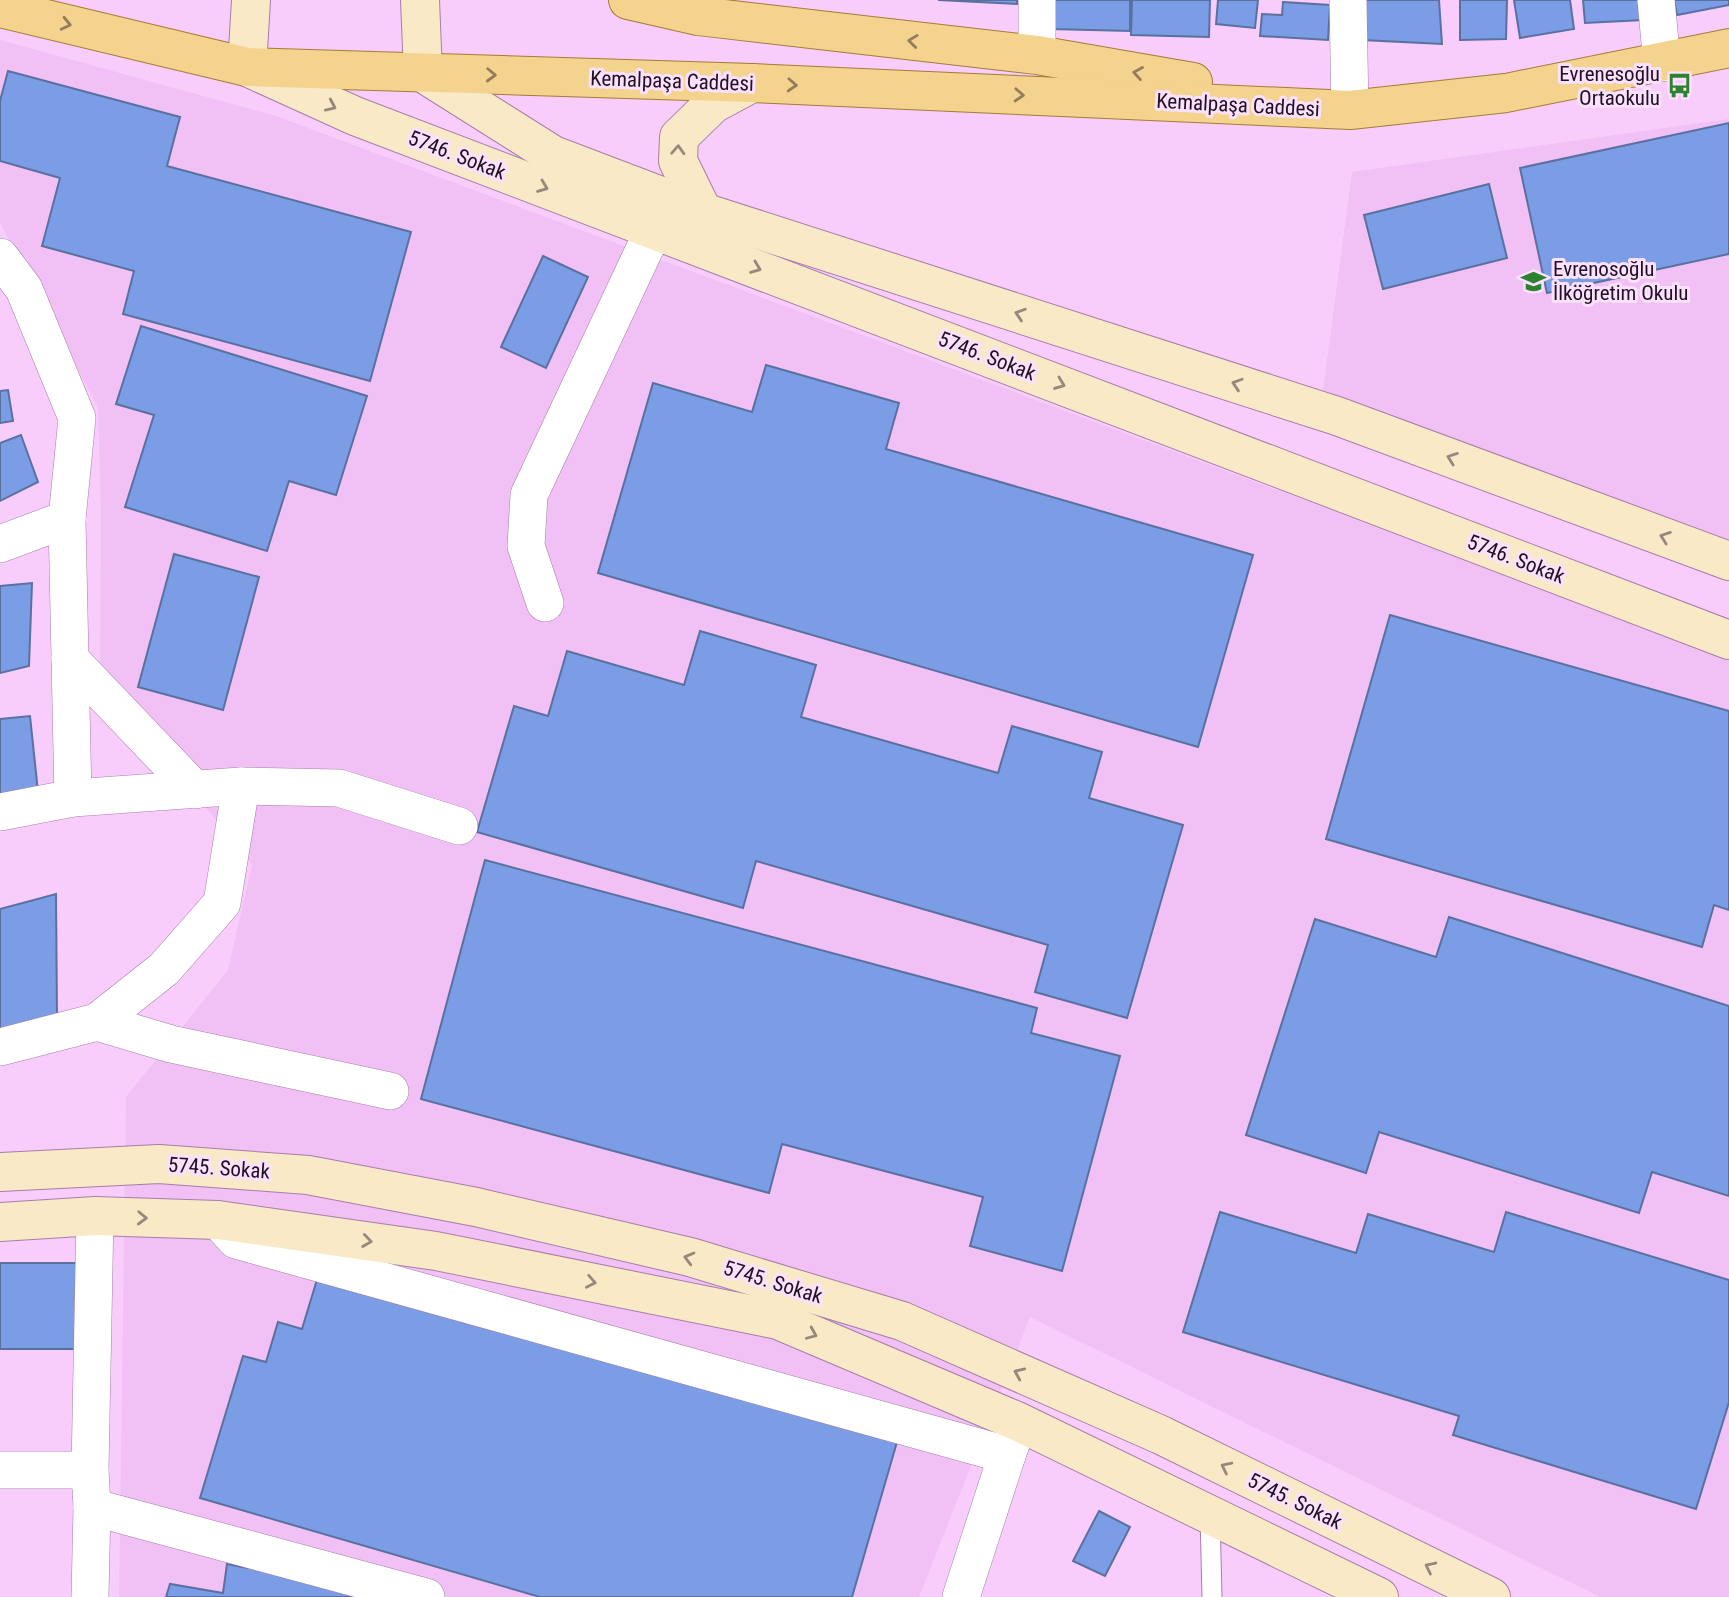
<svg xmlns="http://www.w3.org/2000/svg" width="1729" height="1597" font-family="'Roboto Condensed',sans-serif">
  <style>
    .built { fill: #f1c0f5 }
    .building { fill: #7a9de5; stroke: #5a71a0; stroke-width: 2 }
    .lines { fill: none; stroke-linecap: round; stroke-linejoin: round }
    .lane-casing { stroke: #a67ea9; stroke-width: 21 }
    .street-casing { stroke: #a67ea9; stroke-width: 38 }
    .secondary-casing { stroke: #a67ea9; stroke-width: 40 }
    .primary-casing { stroke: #a47c36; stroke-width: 40 }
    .lane { stroke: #fff; stroke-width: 19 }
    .street { stroke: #fff; stroke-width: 37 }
    .secondary { stroke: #f9e9c6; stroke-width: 38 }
    .primary { stroke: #f3d38d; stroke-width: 38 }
    .oneway { stroke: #947c5c }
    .oneway2 { stroke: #97887c }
    .labels { text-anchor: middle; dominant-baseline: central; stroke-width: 6; stroke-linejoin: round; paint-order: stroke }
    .poi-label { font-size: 21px; fill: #201121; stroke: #fbe1fd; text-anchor: end }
    .street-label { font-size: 21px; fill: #201121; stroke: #fbe1fd }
  </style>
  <rect width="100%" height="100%" fill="#f8cdfc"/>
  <!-- built -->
  <g class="built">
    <polygon points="0,40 276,116 1729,659 1729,1597 1600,1597 1030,1317 919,1597 119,1597 126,1097 228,970 252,865 100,676 101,516 98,407 0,223"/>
    <polygon points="1729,119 1729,542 1323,391 1352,172"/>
  </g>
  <!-- building -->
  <g class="building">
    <polygon points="938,0 1017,0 1017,4"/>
    <polygon points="1052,0 1130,0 1130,31 1051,29"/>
    <polygon points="1132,0 1210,0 1209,37 1131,35"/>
    <polygon points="1218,0 1258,0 1255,28 1216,24"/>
    <polygon points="1365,0 1439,0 1442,44 1362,40"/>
    <polygon points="1460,0 1507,0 1506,39 1460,40"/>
    <polygon points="1514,0 1570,0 1574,29 1520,38"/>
    <polygon points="1583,0 1641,0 1643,20 1585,23"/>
    <polygon points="1674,0 1729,0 1729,5 1677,15"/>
    <polygon points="1283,2 1330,5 1328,40 1260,36 1262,14 1282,15"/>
    <polygon points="8,71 180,117 167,166 411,232 370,381 123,314 134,271 42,246 60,178 0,161 0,101"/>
    <polygon points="1729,123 1729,254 1547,293 1520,168"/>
    <polygon points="1489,184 1507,258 1383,289 1364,215"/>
    <polygon points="543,256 588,277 546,368 501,347"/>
    <polygon points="141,326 367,396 336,495 289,481 267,551 125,507 154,415 116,404"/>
    <polygon points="766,365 899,403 886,449 1253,555 1198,747 598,573 653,383 752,412"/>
    <polygon points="8,390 13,421 0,423 0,391"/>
    <polygon points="21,435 38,482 0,501 0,443"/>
    <polygon points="174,554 259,577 223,710 138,687"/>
    <polygon points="32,583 29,666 0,673 0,586"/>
    <polygon points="1390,615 1729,711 1729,910 1714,905 1702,947 1326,839"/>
    <polygon points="700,631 816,665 801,717 998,773 1012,726 1102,752 1089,798 1183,825 1127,1018 1035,992 1048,945 756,861 743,908 477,832 514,706 548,716 567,651 684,685"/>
    <polygon points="30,716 38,792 0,795 0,719"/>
    <polygon points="485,860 1037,1008 1031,1033 1120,1056 1062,1271 970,1246 983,1197 782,1144 769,1193 421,1099"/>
    <polygon points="56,894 57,1016 0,1030 0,909"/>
    <polygon points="1449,917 1729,1006 1729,1196 1652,1172 1639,1213 1379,1132 1366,1173 1246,1135 1315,919 1436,957"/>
    <polygon points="1220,1212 1356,1253 1368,1214 1494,1252 1506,1212 1729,1280 1729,1402 1696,1509 1453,1435 1459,1416 1183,1332"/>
    <rect x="0" y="1263" width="81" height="86"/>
    <polygon points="319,1273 897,1442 852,1597 540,1597 200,1498 243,1356 266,1362 278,1322 302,1329"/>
    <polygon points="1099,1511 1130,1527 1105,1576 1073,1561"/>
    <polygon points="255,1554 407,1597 166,1597 170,1584 223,1593 227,1564 247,1568"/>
  </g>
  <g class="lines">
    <defs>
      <polyline id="lane" points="1210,1514 1212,1597"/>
      <g id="street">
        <polyline points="1348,0 1350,110"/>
        <polyline points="1656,0 1662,63"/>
        <polyline points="1037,55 1037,0"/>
        <polyline points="0,257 24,289 77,418 67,519 73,798"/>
        <polyline points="0,544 67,519"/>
        <polyline points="545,603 526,546 529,495 654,229"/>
        <polyline points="70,659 195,790"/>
        <polyline points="0,812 73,798 241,786 339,788 459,826"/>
        <polyline points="97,1022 171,1044 390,1091"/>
        <polyline points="0,1047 97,1022 164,969 222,903 241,786"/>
        <polyline points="218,1220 236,1240 1007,1455 1019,1422"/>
        <polyline points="0,1470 90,1470"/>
        <polyline points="92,1507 426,1597"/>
        <polyline points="90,1597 92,1507 90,1470 95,1216"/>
        <polyline points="961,1597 1007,1455"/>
      </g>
      <g id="secondary">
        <polyline points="251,0 247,67 355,116 1729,640"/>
        <polyline points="420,0 423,73 553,155 703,212 1337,416 1729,561"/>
        <polyline points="703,212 678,161 679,137 713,104 752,83"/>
        <polyline points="0,1172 159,1164 308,1175 476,1207 690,1257 902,1321 1161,1435 1491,1597"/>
        <polyline points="0,1222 95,1216 218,1220 436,1251 778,1320 1019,1422 1379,1597"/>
      </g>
      <g id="primary">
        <polyline points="628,0 698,16 1037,55 1193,82"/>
        <polyline points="0,8 247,67 752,83 1350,110 1506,93 1729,48"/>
      </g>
    </defs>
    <!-- lane casing -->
    <use href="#lane" class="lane-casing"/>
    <!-- street casing -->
    <use href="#street" class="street-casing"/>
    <!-- secondary casing -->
    <use href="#secondary" class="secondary-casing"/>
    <!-- primary casing -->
    <use href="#primary" class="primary-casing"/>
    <!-- lane -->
    <use href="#lane" class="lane"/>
    <!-- street -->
    <use href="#street" class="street"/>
    <!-- secondary -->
    <use href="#secondary" class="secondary"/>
    <!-- primary -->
    <use href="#primary" class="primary"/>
  </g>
  <!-- one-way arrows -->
  <defs><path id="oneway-chevron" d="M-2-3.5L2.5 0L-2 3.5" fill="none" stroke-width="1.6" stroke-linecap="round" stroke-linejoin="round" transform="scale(1.75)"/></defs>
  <g class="oneway">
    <use href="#oneway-chevron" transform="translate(66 24) rotate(13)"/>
    <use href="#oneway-chevron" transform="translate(913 41) rotate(-173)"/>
    <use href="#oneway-chevron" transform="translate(1138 73) rotate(-170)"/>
    <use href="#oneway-chevron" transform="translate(491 75) rotate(2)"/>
    <use href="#oneway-chevron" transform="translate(792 85) rotate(3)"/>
    <use href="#oneway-chevron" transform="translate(1019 95) rotate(3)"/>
  </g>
  <g class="oneway2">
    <use href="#oneway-chevron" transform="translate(331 106) rotate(24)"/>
    <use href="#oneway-chevron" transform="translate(678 150) rotate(-87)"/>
    <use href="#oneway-chevron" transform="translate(543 187) rotate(21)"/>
    <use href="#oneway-chevron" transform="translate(756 268) rotate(21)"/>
    <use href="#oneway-chevron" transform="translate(1020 314) rotate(-162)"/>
    <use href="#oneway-chevron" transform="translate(1060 384) rotate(21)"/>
    <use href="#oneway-chevron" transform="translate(1237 384) rotate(-162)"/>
    <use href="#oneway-chevron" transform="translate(1452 458) rotate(-160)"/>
    <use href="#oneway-chevron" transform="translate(1665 537) rotate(-160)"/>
    <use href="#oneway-chevron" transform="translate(142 1218) rotate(2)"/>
    <use href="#oneway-chevron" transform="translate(367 1241) rotate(8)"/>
    <use href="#oneway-chevron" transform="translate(689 1258) rotate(-165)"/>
    <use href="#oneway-chevron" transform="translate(591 1282) rotate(11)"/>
    <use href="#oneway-chevron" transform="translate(812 1334) rotate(23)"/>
    <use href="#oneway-chevron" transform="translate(1019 1373) rotate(-156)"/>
    <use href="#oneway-chevron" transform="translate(1226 1467) rotate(-154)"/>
    <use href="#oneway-chevron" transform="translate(1430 1567) rotate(-154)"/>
  </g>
  <!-- icons -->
  <defs>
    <symbol id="bus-bare" viewBox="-9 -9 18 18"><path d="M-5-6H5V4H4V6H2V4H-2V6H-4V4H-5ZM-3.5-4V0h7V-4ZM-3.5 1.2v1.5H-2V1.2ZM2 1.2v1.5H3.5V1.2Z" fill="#2d822f" stroke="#fbe1fd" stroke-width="2.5" paint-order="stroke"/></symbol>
    <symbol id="school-bare" viewBox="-9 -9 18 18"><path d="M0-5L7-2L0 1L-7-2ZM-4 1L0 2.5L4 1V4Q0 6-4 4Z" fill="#2d822f" stroke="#fbe1fd" stroke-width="2.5" paint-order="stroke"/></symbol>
  </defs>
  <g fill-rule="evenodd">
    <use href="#bus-bare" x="1662" y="68" width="35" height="35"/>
    <use href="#school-bare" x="1516" y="264" width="35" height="35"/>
  </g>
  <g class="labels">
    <!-- poi labels -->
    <g class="poi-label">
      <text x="1660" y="74">Evrenesoğlu<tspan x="1660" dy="24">Ortaokulu</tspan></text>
      <text x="1553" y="269" text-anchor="start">Evrenosoğlu<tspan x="1553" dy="24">İlköğretim Okulu</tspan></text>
    </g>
    <!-- street labels -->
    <g class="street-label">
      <text transform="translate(672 81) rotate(2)">Kemalpaşa Caddesi</text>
      <text transform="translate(1238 105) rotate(3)">Kemalpaşa Caddesi</text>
      <text transform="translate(457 155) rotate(21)">5746. Sokak</text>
      <text transform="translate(987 356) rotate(21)">5746. Sokak</text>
      <text transform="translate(1516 559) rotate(21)">5746. Sokak</text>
      <text transform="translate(219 1168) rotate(4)">5745. Sokak</text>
      <text transform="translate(773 1282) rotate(17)">5745. Sokak</text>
      <text transform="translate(1295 1501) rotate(26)">5745. Sokak</text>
    </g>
  </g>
</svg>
